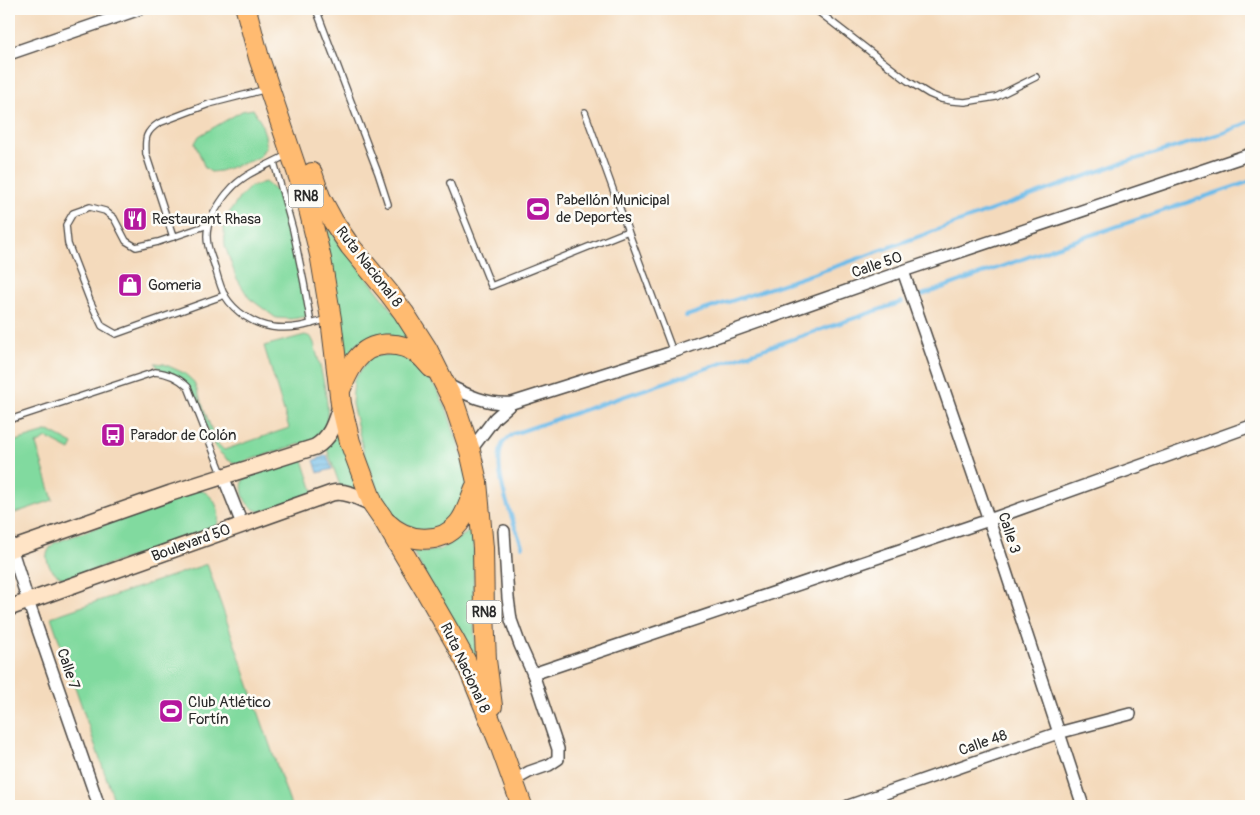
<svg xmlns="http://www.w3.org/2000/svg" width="1260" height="815" font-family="Pangolin,sans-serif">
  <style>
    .grass { fill: #81da9f; stroke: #568265 }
    .water { fill: url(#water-rules); stroke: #4c748a }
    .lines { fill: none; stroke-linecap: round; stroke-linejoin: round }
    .stream { stroke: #6ebce9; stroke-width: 4 }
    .lane-casing { stroke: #494541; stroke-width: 8 }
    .street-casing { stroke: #494541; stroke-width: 14 }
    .secondary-casing { stroke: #494541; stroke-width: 18 }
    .highway-casing { stroke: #494541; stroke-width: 22 }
    .lane { stroke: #fff; stroke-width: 5.5 }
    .street { stroke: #fff; stroke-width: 11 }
    .secondary { stroke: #ffe4c6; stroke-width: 15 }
    .highway { stroke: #ffbb71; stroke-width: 20 }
    .labels { text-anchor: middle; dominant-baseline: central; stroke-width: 5; stroke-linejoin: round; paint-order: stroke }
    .shield { fill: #fdfcf7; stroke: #6a6a68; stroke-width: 1 }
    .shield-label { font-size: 14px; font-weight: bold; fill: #2b2b2b }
    .poi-label { font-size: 15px; fill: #2b2b2b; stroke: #fdfcf7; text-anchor: start }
    .street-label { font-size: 15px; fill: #2b2b2b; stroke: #fdfcf7 }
  </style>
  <defs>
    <pattern id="water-rules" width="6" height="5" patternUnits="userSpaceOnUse" patternTransform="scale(1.25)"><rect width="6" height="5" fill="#6ebce9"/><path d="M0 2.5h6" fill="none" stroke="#5b99bd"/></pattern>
  </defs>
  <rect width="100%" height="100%" fill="#fdfcf7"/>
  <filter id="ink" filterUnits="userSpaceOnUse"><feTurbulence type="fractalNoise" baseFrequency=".02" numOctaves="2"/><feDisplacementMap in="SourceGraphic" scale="10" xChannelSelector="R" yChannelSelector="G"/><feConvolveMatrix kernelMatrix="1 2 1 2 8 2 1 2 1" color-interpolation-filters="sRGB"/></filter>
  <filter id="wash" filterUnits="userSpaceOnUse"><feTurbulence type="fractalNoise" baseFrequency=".0096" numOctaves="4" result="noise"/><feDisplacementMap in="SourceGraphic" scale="20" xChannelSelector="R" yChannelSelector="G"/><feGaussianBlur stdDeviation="1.12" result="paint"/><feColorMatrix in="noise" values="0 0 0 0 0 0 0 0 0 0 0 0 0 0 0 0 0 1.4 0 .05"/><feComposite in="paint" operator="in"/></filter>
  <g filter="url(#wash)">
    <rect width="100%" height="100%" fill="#f4dabc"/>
    <!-- grass -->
    <g class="grass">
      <polygon points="253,109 260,120 265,135 266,146 259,158 220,171 211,172 205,168 195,143 199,136 242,111"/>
      <polygon points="265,182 279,194 310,316 292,319 276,318 249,298 236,277 231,263 225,246 224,228 229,213 240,197 250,187"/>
      <polygon points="324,223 405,326 411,339 372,338 357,344 340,363 319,225"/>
      <path d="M305,335L311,337L314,343C319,364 334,410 324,430C322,433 318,436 316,439L237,464L228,460L217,450L188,385L159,370L155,363L164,364L184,373L194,382L216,442L224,450L289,428L264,346Z"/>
      <polygon points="399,354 413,360 436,388 447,410 465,465 468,485 462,503 448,522 437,529 416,530 394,517 382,501 365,457 352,404 354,380 371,356"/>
      <polygon points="340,429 361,493 340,486 326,446"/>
      <polygon points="49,431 73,444 70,450 47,438 36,444 53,500 12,514 9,505 9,443"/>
      <path d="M302,457L314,494L261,512C246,508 240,495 243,480L249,475Z"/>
      <path d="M198,490C213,491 226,516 214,529L66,579C56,576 45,565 47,554C48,550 51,546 54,543Z"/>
      <path d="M473,522C475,568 471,613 477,659L471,660L412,550L425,552L439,550L467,533Z"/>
      <polygon points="207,564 291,806 116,806 51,617"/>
    </g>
    <!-- water -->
    <polygon class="water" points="327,455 332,469 318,473 314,460"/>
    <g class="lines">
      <!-- stream -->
      <g class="stream">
        <polyline points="922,295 1056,247 1251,181"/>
        <polyline points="686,316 846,263 1116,165 1223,133 1251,121"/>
        <path d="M522,546C513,520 492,472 502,445C504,441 509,437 513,434L902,302"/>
      </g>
    </g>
  </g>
  <g filter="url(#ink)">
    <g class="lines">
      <defs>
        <g id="lane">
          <polyline points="316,9 378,173 388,204"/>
          <polyline points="815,9 908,81 929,94 941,99 952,101 965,102 996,97 1036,77"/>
          <polyline points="585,112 628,231"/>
          <path d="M287,155C267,166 244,173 229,191C223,197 209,219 208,227C205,240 209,251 214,264C217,274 220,287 225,296C235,312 253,324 272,327C292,330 308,325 328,319"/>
          <polyline points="274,162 293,230 304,283 311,324"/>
          <polyline points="450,183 491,286 628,231 673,352"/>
          <path d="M208,225L173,237L146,154C145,138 145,132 159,123L209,104L267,89"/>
          <polyline points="173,237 158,242 136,247 126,241 114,218 105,211 90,207 73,213 66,225 68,244 90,301 102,326 116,334 225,295"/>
          <path d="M9,420L155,372C169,373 179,378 188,387L223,476"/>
        </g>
        <g id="street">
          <polyline points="9,54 140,9"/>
          <polyline points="903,271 989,520 1083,806"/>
          <path d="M446,384C467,395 488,405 512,403L673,352L903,271L1251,154"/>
          <polyline points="470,451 495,418 512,403"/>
          <polyline points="223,476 242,524"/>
          <polyline points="504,531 508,598 511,620 520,645 533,674 558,749 558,759 549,765 529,772 513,781"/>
          <polyline points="9,541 28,601 99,806"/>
          <polyline points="533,674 989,520 1251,426"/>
          <polyline points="848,806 1058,733 1130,714"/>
        </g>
        <g id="secondary">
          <path d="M9,550L171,493L315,447C332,437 335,422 341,404"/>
          <path d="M9,608L332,493C346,490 360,498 373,504"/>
        </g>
        <g id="highway">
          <polyline points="246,9 259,58 307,201 321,259 331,319 341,404 350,442 373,504 382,517 427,593 454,640 466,662 499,742 522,806"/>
          <polyline points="312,173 320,197 333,221 350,246 389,293 404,313 427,349 454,403 470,451 477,482 483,548 484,612 486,660 492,706"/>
          <path d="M340,390C345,379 349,368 357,359C371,341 399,340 418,354C423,357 427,363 432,368"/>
          <path d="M387,523C406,542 441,546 459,523C467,513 470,500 475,488"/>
        </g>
      </defs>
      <!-- lane casing -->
      <use href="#lane" class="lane-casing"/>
      <!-- street casing -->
      <use href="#street" class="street-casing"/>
      <!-- secondary casing -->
      <use href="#secondary" class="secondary-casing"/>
      <!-- highway casing -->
      <use href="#highway" class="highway-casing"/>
      <!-- lane -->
      <use href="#lane" class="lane"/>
      <!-- street -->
      <use href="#street" class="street"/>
      <!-- secondary -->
      <use href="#secondary" class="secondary"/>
      <!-- highway -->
      <use href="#highway" class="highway"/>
    </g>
  </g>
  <!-- icons -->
  <defs>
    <symbol id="stadium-square" viewBox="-11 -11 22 22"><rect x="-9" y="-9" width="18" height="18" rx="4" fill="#b5179e" stroke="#fdfcf7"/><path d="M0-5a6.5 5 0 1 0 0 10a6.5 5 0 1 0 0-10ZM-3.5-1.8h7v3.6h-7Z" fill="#fff"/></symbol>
    <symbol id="restaurant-square" viewBox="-11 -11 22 22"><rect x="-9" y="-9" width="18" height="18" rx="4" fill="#b5179e" stroke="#fdfcf7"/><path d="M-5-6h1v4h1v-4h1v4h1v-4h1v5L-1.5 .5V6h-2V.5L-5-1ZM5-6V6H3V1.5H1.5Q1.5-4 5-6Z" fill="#fff"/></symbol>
    <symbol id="shop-square" viewBox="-11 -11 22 22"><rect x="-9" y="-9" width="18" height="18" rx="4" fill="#b5179e" stroke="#fdfcf7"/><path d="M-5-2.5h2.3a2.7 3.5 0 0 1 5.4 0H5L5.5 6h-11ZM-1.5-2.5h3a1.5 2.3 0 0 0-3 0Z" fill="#fff"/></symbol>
    <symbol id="bus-square" viewBox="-11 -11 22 22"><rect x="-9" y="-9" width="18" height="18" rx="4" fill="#b5179e" stroke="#fdfcf7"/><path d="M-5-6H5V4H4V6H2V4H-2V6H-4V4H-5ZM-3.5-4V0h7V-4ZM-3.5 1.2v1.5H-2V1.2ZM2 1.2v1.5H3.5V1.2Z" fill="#fff"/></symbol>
  </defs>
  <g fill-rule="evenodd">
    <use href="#stadium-square" x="524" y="195" width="28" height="28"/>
    <use href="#restaurant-square" x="121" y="205" width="28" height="28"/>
    <use href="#shop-square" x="116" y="271" width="28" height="28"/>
    <use href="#bus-square" x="99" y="421" width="28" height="28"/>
    <use href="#stadium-square" x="157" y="697" width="28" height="28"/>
  </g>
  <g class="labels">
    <!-- shield labels -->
    <g class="shield">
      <rect x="288.5" y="184.5" width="35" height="23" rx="4"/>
      <rect x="466.5" y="600.5" width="35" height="23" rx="4"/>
    </g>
    <g class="shield-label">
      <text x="306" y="196">RN8</text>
      <text x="484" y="612">RN8</text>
    </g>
    <!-- poi labels -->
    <g class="poi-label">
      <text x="556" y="200">Pabellón Municipal<tspan x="556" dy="17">de Deportes</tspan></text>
      <text x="152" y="219">Restaurant Rhasa</text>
      <text x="148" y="285">Gomeria</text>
      <text x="130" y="435">Parador de Colón</text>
      <text x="188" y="702">Club Atlético<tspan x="188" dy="17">Fortín</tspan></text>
    </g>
    <!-- street labels -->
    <g class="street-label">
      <text transform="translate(877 265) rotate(-19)">Calle 50</text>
      <text transform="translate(369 267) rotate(52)">Ruta Nacional 8</text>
      <text transform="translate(1009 533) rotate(72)">Calle 3</text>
      <text transform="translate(191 543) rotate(-20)">Boulevard 50</text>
      <text transform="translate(465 668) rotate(65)">Ruta Nacional 8</text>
      <text transform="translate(68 669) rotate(71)">Calle 7</text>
      <text transform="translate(983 743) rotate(-19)">Calle 48</text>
    </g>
  </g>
  <!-- margin -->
  <rect width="1260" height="815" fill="none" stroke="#fdfcf7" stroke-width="30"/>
</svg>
